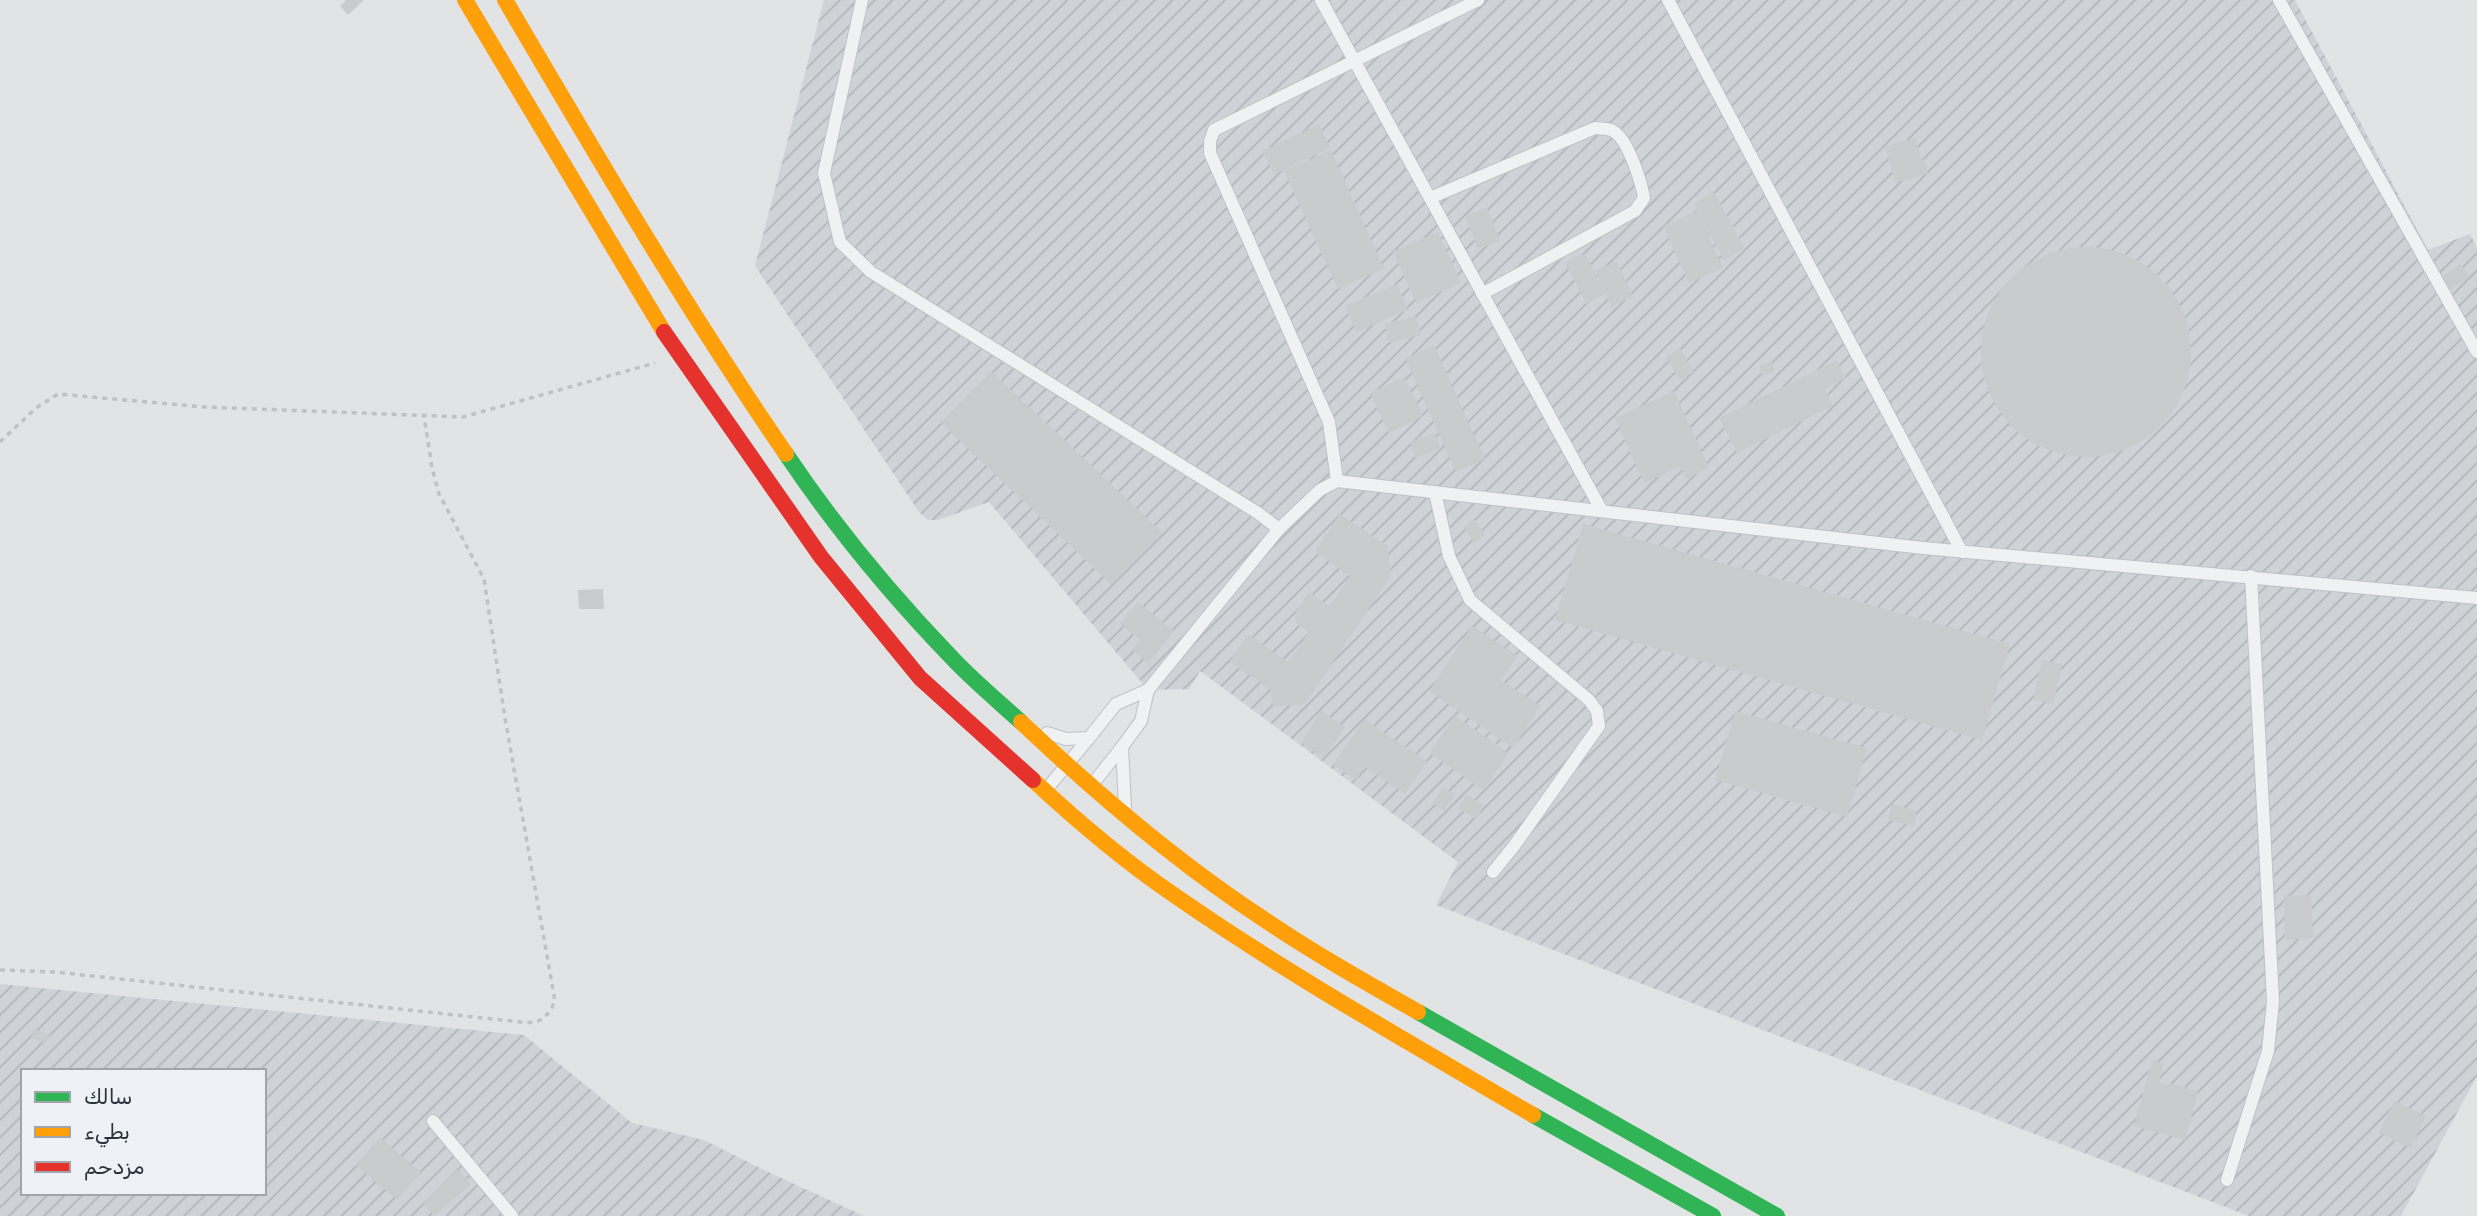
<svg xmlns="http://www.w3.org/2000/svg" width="2477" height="1216" font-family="Rubik,Cairo,sans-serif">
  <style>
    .industrial { fill: url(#industrial-furrows); fill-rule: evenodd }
    .building { fill: #c9cbcd }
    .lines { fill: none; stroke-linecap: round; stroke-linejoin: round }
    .lane-casing { stroke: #bfc1c3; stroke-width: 14 }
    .path { stroke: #bfc2c4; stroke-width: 3.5; stroke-dasharray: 5 5; stroke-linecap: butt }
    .lane { stroke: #f0f1f2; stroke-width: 12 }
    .fast { stroke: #30b455; stroke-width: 16 }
    .slow { stroke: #ff9f0a; stroke-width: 16 }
    .jam { stroke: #e5322d; stroke-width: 16 }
  </style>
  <defs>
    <pattern id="industrial-furrows" width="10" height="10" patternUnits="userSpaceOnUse" patternTransform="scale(1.75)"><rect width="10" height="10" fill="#cfd3d8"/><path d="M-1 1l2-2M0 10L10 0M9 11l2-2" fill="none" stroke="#b2b6ba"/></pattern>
  </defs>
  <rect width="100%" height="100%" fill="#e1e3e5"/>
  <!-- industrial -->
  <g class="industrial">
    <polygon points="824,0 2295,0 2428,250 2470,234 2477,248 2477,1076 2401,1216 2249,1216 1436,905 1458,862 1200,671 1189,689 1148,690 989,502 938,520 928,520 919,512 755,266"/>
    <path d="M0,984L524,1035L632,1123L704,1140L766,1171L864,1216H0ZM23,1071H264V1193H23Z"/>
  </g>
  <!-- building -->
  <g class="building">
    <polygon points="346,0 364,0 348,15 340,6"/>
    <polygon points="1319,124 1330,148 1274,175 1262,151"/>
    <polygon points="1916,138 1921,160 1924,159 1928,174 1895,183 1885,146"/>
    <polygon points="1331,150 1384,269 1338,289 1284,171"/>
    <polygon points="1714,192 1745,249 1724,260 1702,221 1723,268 1689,283 1663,226 1697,211 1695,202"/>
    <polygon points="1487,207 1500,241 1478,249 1465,216"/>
    <polygon points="1438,232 1461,283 1416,303 1393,251"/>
    <circle cx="2086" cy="352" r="105"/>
    <polygon points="1585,253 1601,285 1596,271 1617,261 1633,297 1611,307 1606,294 1586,304 1565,262"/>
    <polygon points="2461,264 2469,277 2442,295 2434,283"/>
    <polygon points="1397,284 1408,310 1356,332 1345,306"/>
    <polygon points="1416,316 1421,335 1389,343 1384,324"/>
    <polygon points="1434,345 1485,459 1456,472 1405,358"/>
    <polygon points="1680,348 1694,372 1680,380 1666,357"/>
    <polygon points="1837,360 1846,378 1825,389 1833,406 1737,453 1719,418"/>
    <polygon points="1772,362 1775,372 1762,376 1759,366"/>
    <polygon points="991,371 1162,532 1112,585 941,423"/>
    <polygon points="1404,377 1423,416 1389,433 1370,393"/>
    <polygon points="1674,391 1709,468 1686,479 1680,467 1644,483 1615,418"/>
    <polygon points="1435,433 1441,449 1415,458 1410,442"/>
    <polygon points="1340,514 1388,546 1391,576 1305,704 1273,707 1271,690 1229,662 1248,634 1288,662 1309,632 1296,623 1295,613 1309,592 1330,606 1350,576 1316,553 1316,549"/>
    <polygon points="1473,519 1486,534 1475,543 1463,528"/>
    <polygon points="1583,524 2010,644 1982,740 1555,620"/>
    <polygon points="603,589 604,609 579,609 578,590"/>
    <polygon points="1138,602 1174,631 1148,663 1132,650 1140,640 1120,624"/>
    <polygon points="1472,626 1518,656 1501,680 1541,706 1513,748 1429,691"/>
    <polygon points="2042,660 2062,664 2053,704 2033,700"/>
    <polygon points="1321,711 1345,727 1324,758 1301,743"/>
    <polygon points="1735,711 1867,748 1847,817 1715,780"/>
    <polygon points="1455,716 1509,753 1483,790 1429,753"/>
    <polygon points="1364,719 1427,761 1405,794 1365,767 1356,780 1333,765"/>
    <polygon points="1443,787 1455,794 1444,811 1432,803"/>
    <polygon points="1466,795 1484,805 1477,819 1458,809"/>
    <polygon points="1892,804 1917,811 1914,826 1888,820"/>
    <polygon points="2311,895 2313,938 2285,940 2284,896"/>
    <polygon points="34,1029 50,1035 46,1043 31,1038"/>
    <polygon points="2152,1060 2164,1064 2159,1082 2169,1085 2170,1083 2198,1091 2185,1140 2134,1126"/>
    <polygon points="2394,1101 2426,1116 2411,1148 2379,1133"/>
    <polygon points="380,1137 421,1172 397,1200 356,1166"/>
    <polygon points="458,1169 471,1184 435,1216 422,1203"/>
  </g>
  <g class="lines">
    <defs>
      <g id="lane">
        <polyline points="862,0 824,173 840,242 871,272 1258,513 1279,529"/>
        <polyline points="1321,0 1602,511"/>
        <polyline points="1668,0 1962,552"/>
        <polyline points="2279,0 2477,352"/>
        <path d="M1430,198L1595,128C1601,129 1608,128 1613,131C1628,139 1641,181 1644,198L1635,211L1482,294"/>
        <polyline points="1337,481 1329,422 1210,153 1210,141 1214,130 1478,0"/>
        <polyline points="1435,492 1449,556 1470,600 1589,700 1597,711 1599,726 1514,846 1493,872"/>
        <polyline points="1047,733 1066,739 1089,738 1116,704 1148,690"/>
        <polyline points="1091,786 1122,747"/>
        <polyline points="1045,791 1089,738"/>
        <polyline points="1125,807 1122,747 1141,721 1148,690 1279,529 1320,490 1337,481 1923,548 2477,598"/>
        <polyline points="433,1121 512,1216"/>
        <polyline points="2227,1180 2268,1051 2273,1001 2251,576"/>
      </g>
    </defs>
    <!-- lane casing -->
    <use href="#lane" class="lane-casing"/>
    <!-- path -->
    <g class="path">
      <polyline points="0,442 36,408 58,394 204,407 463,417 655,363"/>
      <path d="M0,970L55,972L502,1020C530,1022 542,1030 555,1001L505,718L484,579L439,494L432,468L424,416"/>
    </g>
    <!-- lane -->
    <use href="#lane" class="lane"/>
    <!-- fast -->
    <g class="fast">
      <path d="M786,454C835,527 893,597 954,660C975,682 999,702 1021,722"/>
      <polyline points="1418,1012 1777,1216"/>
      <polyline points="1533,1115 1713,1216"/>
    </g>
    <!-- slow -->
    <g class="slow">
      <polyline points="465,0 664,332"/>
      <path d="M505,0C595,153 685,307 786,454"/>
      <path d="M1021,722C1096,793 1175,861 1262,918C1312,952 1365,982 1418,1012"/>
      <path d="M1033,780C1077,821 1124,861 1174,895C1289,975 1412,1044 1533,1115"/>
    </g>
    <!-- jam -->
    <polyline class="jam" points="664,332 821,557 920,678 1033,780"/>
  </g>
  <!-- legend -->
  <rect x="21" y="1069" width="245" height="126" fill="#eef1f5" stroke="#a0a5ab" stroke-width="2"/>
  <rect x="35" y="1092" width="35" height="10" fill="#30b455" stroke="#a0a5ab" stroke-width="2"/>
  <text x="84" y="1104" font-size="21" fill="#2a323c">سالك</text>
  <rect x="35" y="1127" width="35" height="10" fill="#ff9f0a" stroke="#a0a5ab" stroke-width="2"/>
  <text x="84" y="1139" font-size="21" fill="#2a323c">بطيء</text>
  <rect x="35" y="1162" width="35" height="10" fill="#e5322d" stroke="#a0a5ab" stroke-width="2"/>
  <text x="84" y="1174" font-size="21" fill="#2a323c">مزدحم</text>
</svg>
